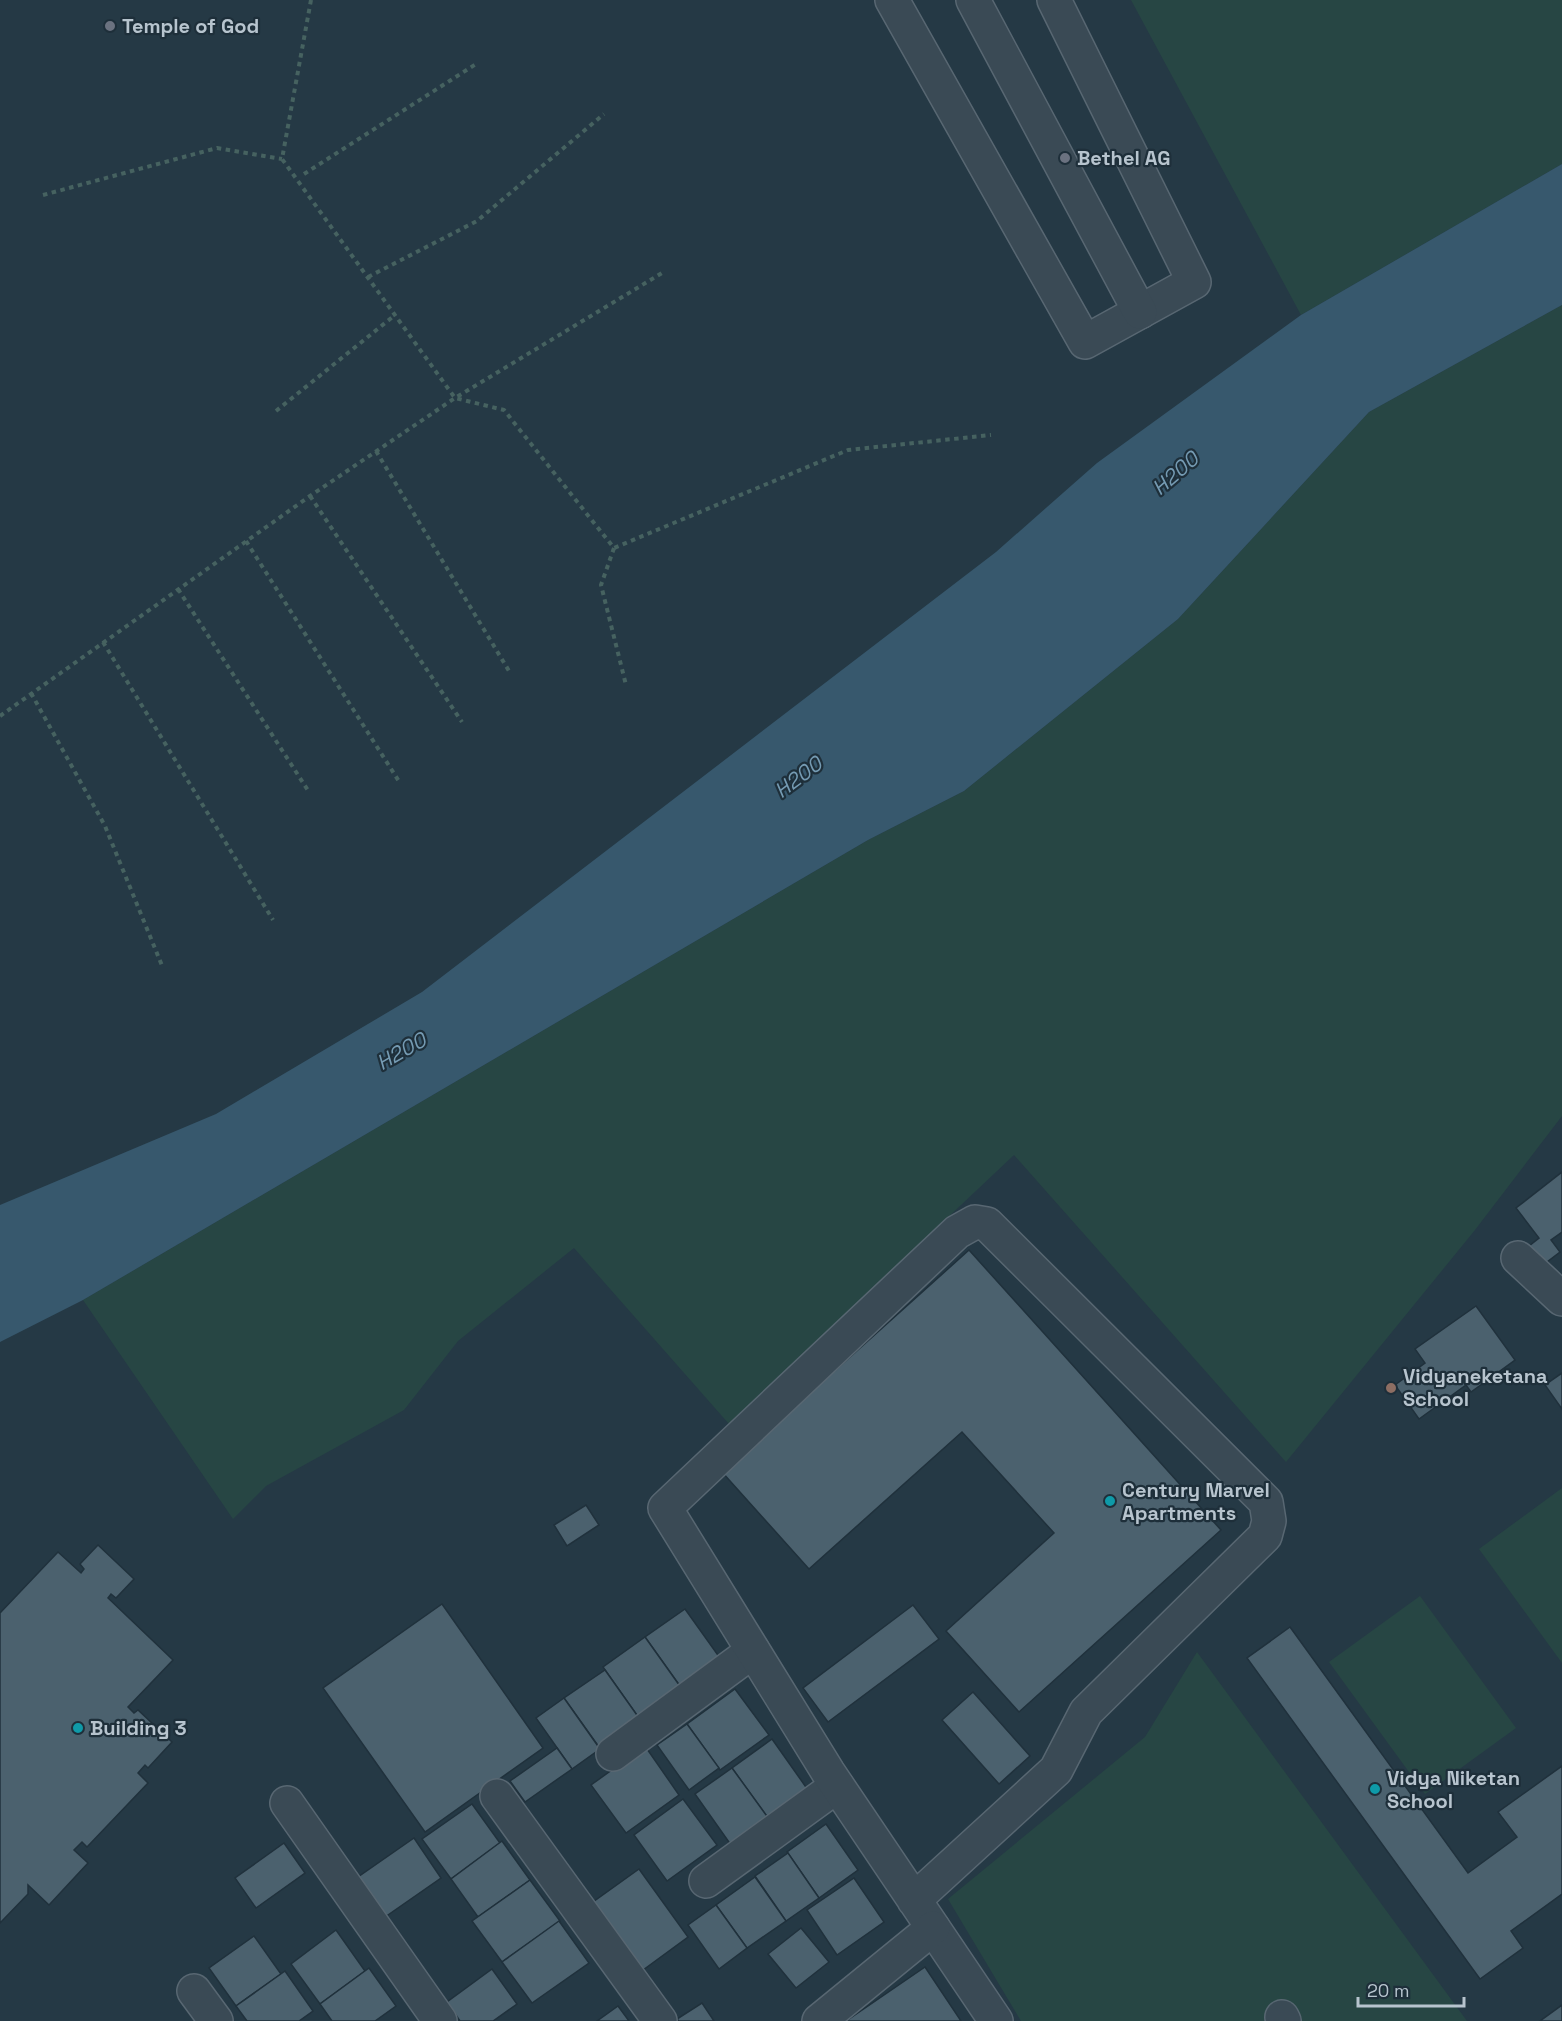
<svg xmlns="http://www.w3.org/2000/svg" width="1562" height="2021" font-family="'Space Grotesk',sans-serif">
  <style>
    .green { fill: #274644 }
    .water { fill: #37586d }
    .building { fill: #4b616e; stroke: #20313c; stroke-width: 1.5 }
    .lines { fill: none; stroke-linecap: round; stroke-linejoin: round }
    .minor-casing { stroke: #586772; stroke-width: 36 }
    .path { stroke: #466260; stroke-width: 4; stroke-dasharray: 4.5 4.5; stroke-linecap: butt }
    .minor { stroke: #3a4a55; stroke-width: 33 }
    .worship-dot { fill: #6b7280; stroke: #1e2f3a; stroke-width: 2 }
    .education-dot { fill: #8d6e63; stroke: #1e2f3a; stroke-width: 2 }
    .culture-dot { fill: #0f9aa8; stroke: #1e2f3a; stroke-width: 2 }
    .labels { text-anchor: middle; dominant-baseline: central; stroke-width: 4.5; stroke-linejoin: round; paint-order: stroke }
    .poi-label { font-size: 20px; font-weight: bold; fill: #b7c4ce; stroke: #1e2f3a; text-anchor: start }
    .water-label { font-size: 21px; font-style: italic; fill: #759bb3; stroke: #1e2f3a }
  </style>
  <rect width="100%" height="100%" fill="#253945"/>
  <!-- green -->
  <g class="green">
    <polygon points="1131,0 1562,0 1562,164 1301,315"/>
    <polygon points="1562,305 1562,1116 1475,1230 1286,1462 1014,1155 729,1424 574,1248 458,1341 404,1410 266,1486 233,1519 83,1300 868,840 964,791 1178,619 1369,412"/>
    <polygon points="1562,1488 1562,1663 1479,1549"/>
    <polygon points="1420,1596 1516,1728 1425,1794 1329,1662"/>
    <polygon points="1197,1652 1467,2021 1021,2021 948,1899 1145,1737"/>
  </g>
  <!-- water -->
  <polygon class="water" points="1562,164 1562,305 1369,412 1178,619 964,791 868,840 83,1300 0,1342 0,1205 216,1114 422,992 996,552 1097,463 1301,315"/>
  <!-- building -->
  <g class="building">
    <polygon points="1562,1172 1562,1232 1551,1240 1560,1252 1539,1268 1524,1250 1539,1238 1516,1208"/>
    <polygon points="969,1250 1221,1530 1019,1712 946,1631 1054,1533 962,1432 809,1569 722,1472"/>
    <polygon points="1476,1306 1515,1360 1471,1392 1466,1385 1419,1419 1395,1385 1425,1363 1415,1349"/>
    <polygon points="1562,1373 1562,1409 1545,1385"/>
    <polygon points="586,1505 599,1525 567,1546 554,1525"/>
    <polygon points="98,1545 134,1579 116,1598 111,1594 108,1598 173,1660 128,1707 134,1713 138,1710 172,1742 148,1768 145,1765 138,1773 148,1783 87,1847 82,1842 74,1850 88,1863 49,1905 28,1885 28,1894 0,1923 0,1613 58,1552 81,1573 84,1569 80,1564"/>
    <polygon points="442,1604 543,1748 425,1832 323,1688"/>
    <polygon points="913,1605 939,1639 828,1722 803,1688"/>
    <polygon points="685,1609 720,1658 680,1686 645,1637"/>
    <polygon points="1290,1627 1468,1873 1517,1837 1498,1812 1562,1766 1562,1894 1511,1931 1523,1948 1480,1979 1247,1658"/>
    <polygon points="645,1637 682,1689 639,1718 603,1667"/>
    <polygon points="605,1670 639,1718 599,1747 564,1698"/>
    <polygon points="735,1689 769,1735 720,1770 687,1724"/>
    <polygon points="973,1692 1030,1756 999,1784 942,1720"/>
    <polygon points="564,1698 600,1749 572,1769 536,1718"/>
    <polygon points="687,1724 719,1768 689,1790 657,1745"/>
    <polygon points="772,1739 808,1790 768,1818 732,1768"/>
    <polygon points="645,1746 679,1795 626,1833 591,1785"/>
    <polygon points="557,1748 572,1769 525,1802 510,1781"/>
    <polygon points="732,1768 769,1819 731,1845 695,1794"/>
    <polygon points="683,1799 717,1845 667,1881 634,1835"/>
    <polygon points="472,1804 500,1843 451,1879 422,1839"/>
    <polygon points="826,1824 858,1870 819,1898 787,1852"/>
    <polygon points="414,1838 441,1878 385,1917 358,1877"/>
    <polygon points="502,1841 530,1880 478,1917 451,1879"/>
    <polygon points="284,1843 305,1873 256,1908 235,1878"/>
    <polygon points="788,1853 819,1898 786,1921 755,1876"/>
    <polygon points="639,1869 688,1937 643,1970 593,1902"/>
    <polygon points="755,1877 786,1921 747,1948 716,1905"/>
    <polygon points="854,1878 884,1922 837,1955 807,1910"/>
    <polygon points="530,1880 560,1921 502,1962 472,1921"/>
    <polygon points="716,1905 747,1948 719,1969 688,1925"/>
    <polygon points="559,1921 589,1963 532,2003 502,1962"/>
    <polygon points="801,1928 829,1962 796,1988 768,1954"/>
    <polygon points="336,1930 365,1971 320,2004 291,1964"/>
    <polygon points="254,1936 281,1974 236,2006 209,1968"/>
    <polygon points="925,1967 961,2021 846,2021"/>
    <polygon points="369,1968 396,2006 375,2021 332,2021 320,2004"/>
    <polygon points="492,1969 517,2004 493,2021 460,2021 447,2002"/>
    <polygon points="285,1971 313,2011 299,2021 247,2021 236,2006"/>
    <polygon points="702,2003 714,2021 679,2021 677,2019"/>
    <polygon points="1562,2005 1562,2021 1540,2021"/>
    <polygon points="618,2006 629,2021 597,2021"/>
  </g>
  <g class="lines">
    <defs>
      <g id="minor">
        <polyline points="892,0 1085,342 1194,282 1054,0"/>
        <polyline points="973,0 1140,312"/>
        <polyline points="1518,1258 1562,1299"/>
        <polyline points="613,1754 753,1651"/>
        <polyline points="497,1796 660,2021"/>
        <polyline points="287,1803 440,2021"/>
        <polyline points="706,1881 837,1786"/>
        <polyline points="914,1900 1056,1770 1086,1712 1265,1536 1269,1521 1266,1502 987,1224 975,1222 957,1232 665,1508 828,1772 996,2021"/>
        <polyline points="194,1991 216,2021"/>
        <polyline points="1282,2017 1284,2021"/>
        <polyline points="819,2021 933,1928"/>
      </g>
    </defs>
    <!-- minor casing -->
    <use href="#minor" class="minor-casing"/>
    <!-- path -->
    <g class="path">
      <polyline points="311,0 282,159 455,398 504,410 614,548 848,450 991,435"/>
      <polyline points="304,174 476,64"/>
      <polyline points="43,195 217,148 282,159"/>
      <polyline points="368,277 477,221 604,114"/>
      <polyline points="276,411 395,315"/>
      <polyline points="376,451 509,671"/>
      <polyline points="310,496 462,722"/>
      <polyline points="246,541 400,783"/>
      <polyline points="614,548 601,585 626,685"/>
      <polyline points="178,589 309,792"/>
      <polyline points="103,642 273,920"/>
      <polyline points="31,693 105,826 163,968"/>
      <polyline points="0,716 310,496 455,398 662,273"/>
    </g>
    <!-- minor -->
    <use href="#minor" class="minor"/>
  </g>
  <!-- markers -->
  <g class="worship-dot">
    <circle cx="110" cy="26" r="6"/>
    <circle cx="1065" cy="158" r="6"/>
  </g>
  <circle class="education-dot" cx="1391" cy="1388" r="6"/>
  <g class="culture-dot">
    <circle cx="1110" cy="1501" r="6"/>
    <circle cx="78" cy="1728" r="6"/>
    <circle cx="1375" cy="1789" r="6"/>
  </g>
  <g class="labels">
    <!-- poi labels -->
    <g class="poi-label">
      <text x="122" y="26">Temple of God</text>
      <text x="1077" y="158">Bethel AG</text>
      <text x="1403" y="1376">Vidyaneketana<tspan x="1403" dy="23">School</tspan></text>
      <text x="1122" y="1490">Century Marvel<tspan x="1122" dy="23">Apartments</tspan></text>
      <text x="90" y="1728">Building 3</text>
      <text x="1387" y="1778">Vidya Niketan<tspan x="1387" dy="23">School</tspan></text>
    </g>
    <!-- water labels -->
    <g class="water-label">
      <text transform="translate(1175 473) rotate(-41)">H200</text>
      <text transform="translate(798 777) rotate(-37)">H200</text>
      <text transform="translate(401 1051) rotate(-30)">H200</text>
    </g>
  </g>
  <!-- scale -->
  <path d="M1358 1997v9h106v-9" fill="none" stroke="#b7c4ce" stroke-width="3"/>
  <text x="1367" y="1997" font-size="18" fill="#b7c4ce" stroke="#1e2f3a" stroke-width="4.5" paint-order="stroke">20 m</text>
</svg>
